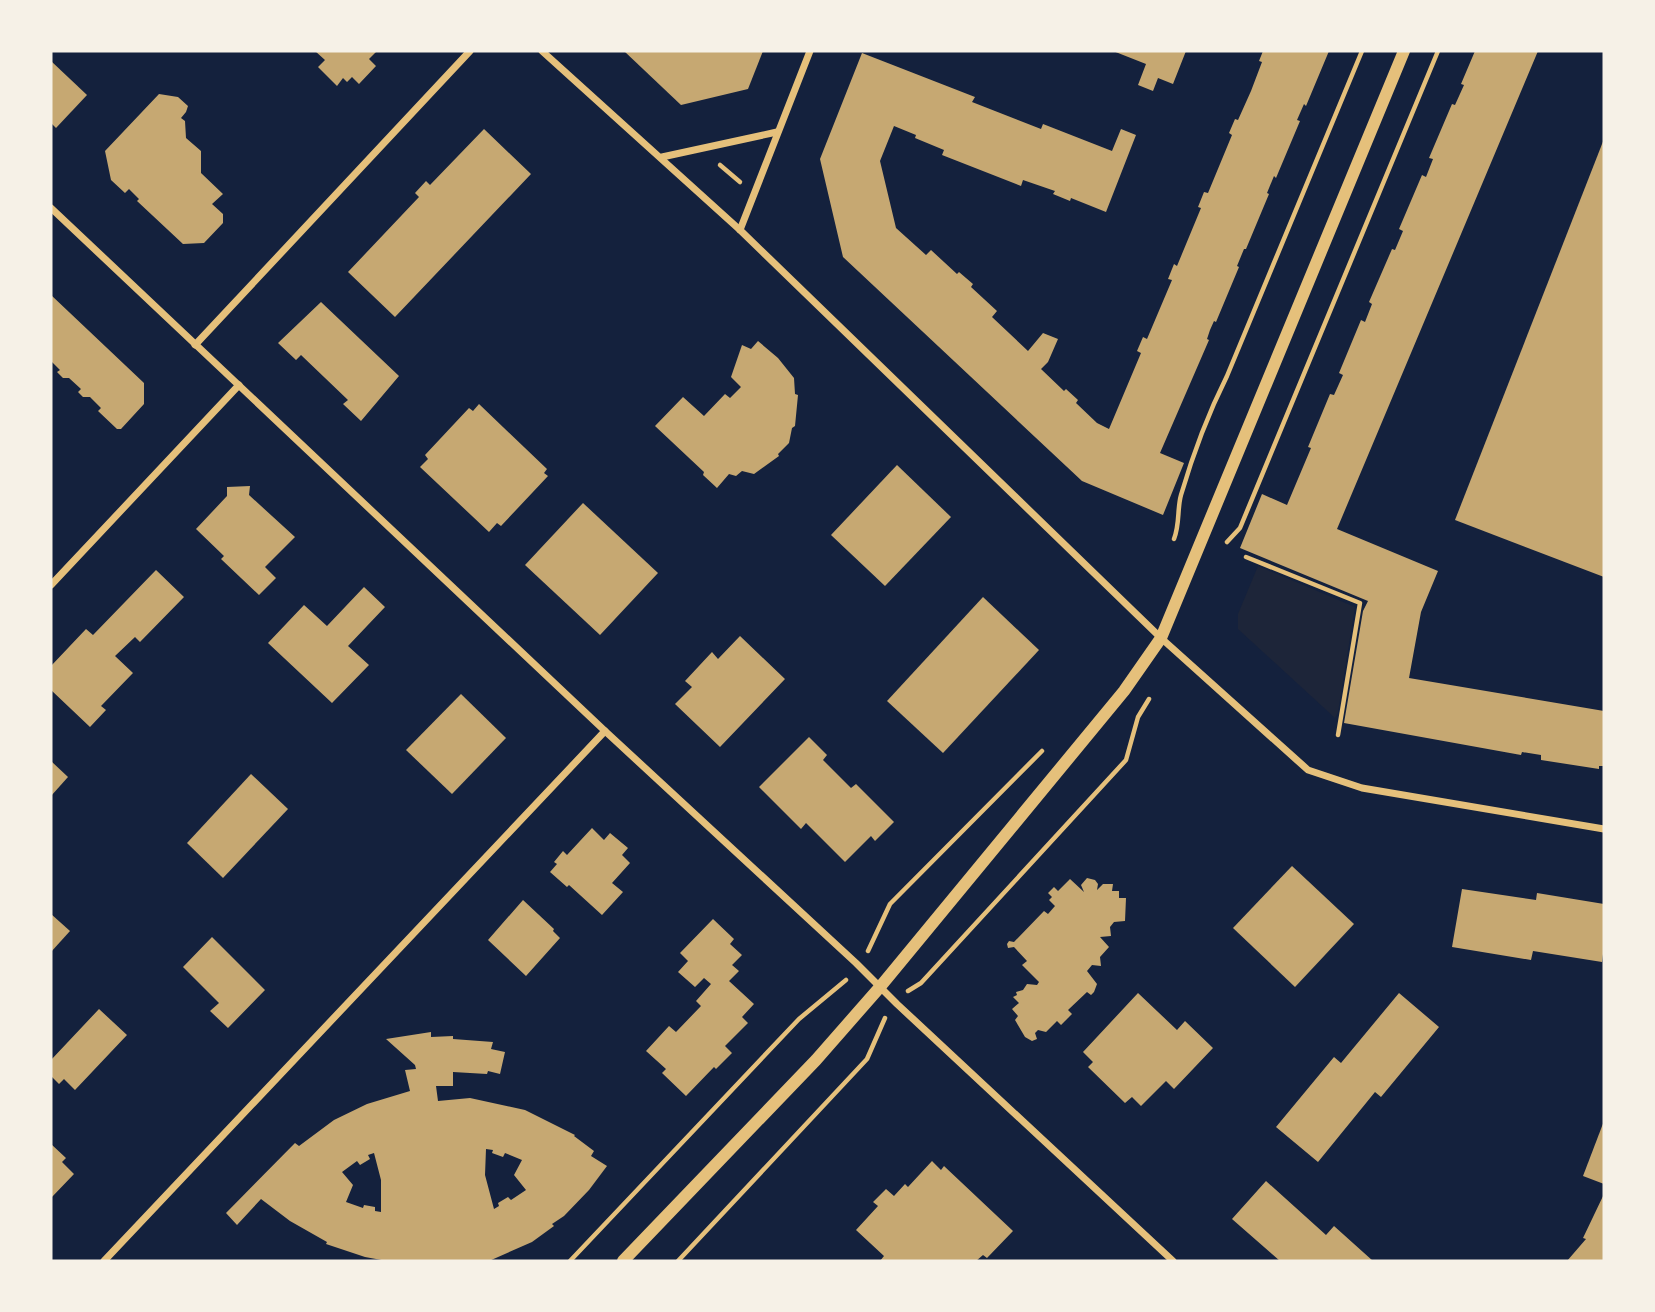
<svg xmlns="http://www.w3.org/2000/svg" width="1655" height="1312" font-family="Inter,sans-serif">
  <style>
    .green { fill: #1d2539 }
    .building { fill: #c6a872; fill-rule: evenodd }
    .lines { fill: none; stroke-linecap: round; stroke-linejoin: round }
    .path { stroke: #e5c07b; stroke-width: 4.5 }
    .minor { stroke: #e5c07b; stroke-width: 7 }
    .tertiary { stroke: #e5c07b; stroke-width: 12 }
  </style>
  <rect width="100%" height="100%" fill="#14213d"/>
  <!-- green -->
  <polygon class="green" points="1258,566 1355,607 1338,712 1335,718 1238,629 1238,614"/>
  <!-- building -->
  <g class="building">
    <polygon points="315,51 377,51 369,59 376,66 359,84 352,77 347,82 343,78 337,86 318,67 325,60"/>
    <polygon points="624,51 763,51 748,89 681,105"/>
    <polygon points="1113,51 1186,51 1173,84 1158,78 1153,91 1138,85 1146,64"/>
    <polygon points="1263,51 1329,51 1306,106 1304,104 1297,120 1300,121 1276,178 1274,176 1267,193 1269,194 1246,249 1244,249 1237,266 1239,267 1216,322 1214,321 1210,330 1207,339 1209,340 1160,453 1184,463 1163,515 1082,481 843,257 820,159 862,53 975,97 972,102 1041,129 1043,124 1112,151 1121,129 1136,135 1106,212 1071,198 1070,201 1053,194 1055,191 1023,180 1021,186 942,155 944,150 915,138 916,135 894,126 880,161 896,228 926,255 931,250 957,274 959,272 973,284 971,287 997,311 992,317 1028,351 1043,333 1058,339 1048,362 1041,369 1064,391 1066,389 1078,400 1076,403 1097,423 1109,429 1141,353 1137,351 1143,337 1147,339 1172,280 1168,279 1174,264 1177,266 1201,208 1198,207 1204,192 1208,193 1232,135 1229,133 1235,119 1238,120 1251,91 1262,62 1259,61"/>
    <polygon points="1475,51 1538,51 1337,529 1438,571 1421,612 1409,678 1604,711 1604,766 1599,766 1599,769 1541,760 1541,755 1522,752 1521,755 1344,723 1363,611 1368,601 1240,548 1262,494 1287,505 1311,448 1308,447 1330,394 1334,395 1343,375 1339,373 1361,320 1365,322 1372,304 1369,302 1392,249 1395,250 1403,231 1399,229 1422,175 1426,177 1433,159 1429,158 1452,104 1455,105 1464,85 1461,84"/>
    <polygon points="51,61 87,95 56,128 51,123"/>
    <polygon points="159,94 178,97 188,106 186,112 181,118 185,121 186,138 201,151 201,173 223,194 212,204 223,214 223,223 204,243 183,244 137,201 139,199 129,189 125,193 111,180 105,151"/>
    <polygon points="484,129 531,174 395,317 348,272 419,197 415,193 426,181 430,185"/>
    <polygon points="1604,139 1604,577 1455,520"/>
    <polygon points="51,295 144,383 144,404 121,429 117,429 98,411 101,408 90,397 83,397 78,392 81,389 69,378 63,378 57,372 60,370 51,361"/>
    <polygon points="321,302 399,376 361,421 343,404 348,400 301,355 296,360 278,343"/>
    <polygon points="758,341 778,358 794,378 795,394 798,395 795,426 792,428 789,443 778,454 779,456 754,474 742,471 736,476 729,474 717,488 703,475 704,472 655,426 683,397 704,416 725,394 730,398 741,387 731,377 742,345 751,349"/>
    <polygon points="479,404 547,469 544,473 548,476 501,526 497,523 489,532 420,467 428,459 425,455 469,408 473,411"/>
    <polygon points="897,465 951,517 885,586 831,535"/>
    <polygon points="250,486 249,495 295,537 265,567 276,578 259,595 221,559 224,556 196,529 227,496 227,487"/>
    <polygon points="583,503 658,573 600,635 525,565"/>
    <polygon points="156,570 184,597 140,642 135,637 115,656 133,673 101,706 106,710 90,727 51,690 51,666 86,629 93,635"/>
    <polygon points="364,587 385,607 348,646 369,665 332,703 268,643 304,605 327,626"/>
    <polygon points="983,597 1039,650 943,753 887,701"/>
    <polygon points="740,636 785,679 720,747 675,704 692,687 685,681 712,652 718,659"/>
    <polygon points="461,694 506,738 452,794 406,750"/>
    <polygon points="809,737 827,755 823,760 851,788 856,784 894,822 875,841 871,836 845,862 806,823 801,829 759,787"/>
    <polygon points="51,761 68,777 51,796"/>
    <polygon points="251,774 288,809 223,878 187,843"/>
    <polygon points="592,828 604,840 610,833 628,848 622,855 630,863 612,883 623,892 602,915 569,885 567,887 550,872 557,864 554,862 563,851 567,855"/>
    <polygon points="1292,866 1354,924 1295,987 1233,928"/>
    <polygon points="1087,878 1095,880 1098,884 1097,890 1103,884 1113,884 1112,891 1119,891 1119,898 1126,898 1125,921 1114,922 1110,927 1111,936 1100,937 1109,947 1100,957 1101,966 1092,965 1087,971 1097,984 1094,992 1091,995 1087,992 1068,1010 1072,1014 1061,1025 1057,1021 1046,1032 1038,1030 1035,1033 1037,1039 1032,1041 1025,1037 1015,1020 1018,1016 1012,1009 1019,1003 1013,997 1017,995 1016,992 1023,990 1027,984 1037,985 1039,982 1022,965 1027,961 1014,947 1008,948 1007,944 1009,941 1014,942 1044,911 1048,914 1055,906 1049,900 1052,897 1048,893 1054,887 1058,891 1070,879 1084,892 1081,885"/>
    <polygon points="1462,889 1536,900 1537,893 1604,904 1604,946 1602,962 1533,951 1531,960 1452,947"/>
    <polygon points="523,900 554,929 553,931 560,938 526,976 488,940"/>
    <polygon points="51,914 70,931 51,952"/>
    <polygon points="713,919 734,939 730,944 742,955 732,965 739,971 729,981 754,1004 742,1017 748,1023 725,1046 732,1053 716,1069 714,1067 686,1096 662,1073 666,1069 646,1051 669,1026 676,1032 701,1006 696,1001 711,984 704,978 695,987 678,972 688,961 680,953"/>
    <polygon points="212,937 265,990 228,1028 210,1011 219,1003 183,967"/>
    <polygon points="1138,993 1177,1030 1185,1021 1213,1048 1174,1089 1166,1081 1141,1106 1132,1097 1125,1103 1088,1067 1093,1062 1083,1052"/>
    <polygon points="1399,993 1439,1027 1381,1097 1375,1092 1318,1162 1276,1127 1334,1057 1341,1063"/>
    <polygon points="99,1009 127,1035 75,1090 64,1079 59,1084 51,1076 51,1060"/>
    <path d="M431,1032V1037L453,1036V1039L493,1042L491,1049L505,1052L500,1074L488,1071L487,1074L453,1072V1086H436L438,1101L470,1098L525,1110L575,1135L574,1136L594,1151L591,1156L607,1166L589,1190L564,1216L552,1224L554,1226L532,1242L489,1261H387L365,1257L326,1244L327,1242L290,1221L261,1199L237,1225L226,1213L295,1143L299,1146L334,1120L367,1104L410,1091L405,1070L416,1069L415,1065L386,1039ZM486,1149L493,1150L492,1153L503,1157L505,1153L522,1160L514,1175L526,1190L511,1200L508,1197L498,1203L499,1206L494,1209L485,1175ZM374,1153L381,1180V1212L375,1211V1207L364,1205L363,1208L346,1202L353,1185L342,1172L357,1161L360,1165L370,1159L368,1155Z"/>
    <polygon points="1604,1121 1604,1184 1583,1176"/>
    <polygon points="51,1144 66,1158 62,1162 74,1174 51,1198"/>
    <polygon points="932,1161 941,1170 944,1166 1013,1231 987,1258 983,1255 976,1261 880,1261 884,1256 856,1230 878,1206 873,1202 886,1189 894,1196 905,1184 908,1187"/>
    <polygon points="1266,1181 1326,1235 1334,1226 1373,1261 1280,1261 1232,1219"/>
    <polygon points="1604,1194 1604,1261 1567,1261 1586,1239 1583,1238"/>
  </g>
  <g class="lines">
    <!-- path -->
    <g class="path">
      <polyline points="720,165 740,182"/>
      <path d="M1174,539C1180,524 1177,509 1181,495C1193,454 1208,414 1227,376L1362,51"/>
      <polyline points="1227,542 1240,528 1438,51"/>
      <polyline points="1246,557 1360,603 1338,735"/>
      <polyline points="868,951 890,904 1042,751"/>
      <polyline points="908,991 921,983 1126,760 1138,717 1149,699"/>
      <polyline points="570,1261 799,1019 846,980"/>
      <polyline points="678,1261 867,1059 885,1018"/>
    </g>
    <!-- minor -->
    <g class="minor">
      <polyline points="542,51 740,230 1161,638 1308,770 1362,788 1604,829"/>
      <polyline points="662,157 777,132"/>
      <polyline points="51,208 605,731 856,963 897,1004 1173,1261"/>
      <polyline points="740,230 810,51"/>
      <polyline points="195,345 470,51"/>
      <polyline points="51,585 239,385"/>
      <polyline points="104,1261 605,731"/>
    </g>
    <!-- tertiary -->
    <polyline class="tertiary" points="623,1261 816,1060 880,987 1124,691 1161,638 1404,51"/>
  </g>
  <!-- border -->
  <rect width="1655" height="1312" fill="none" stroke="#f6f1e7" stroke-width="105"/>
</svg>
